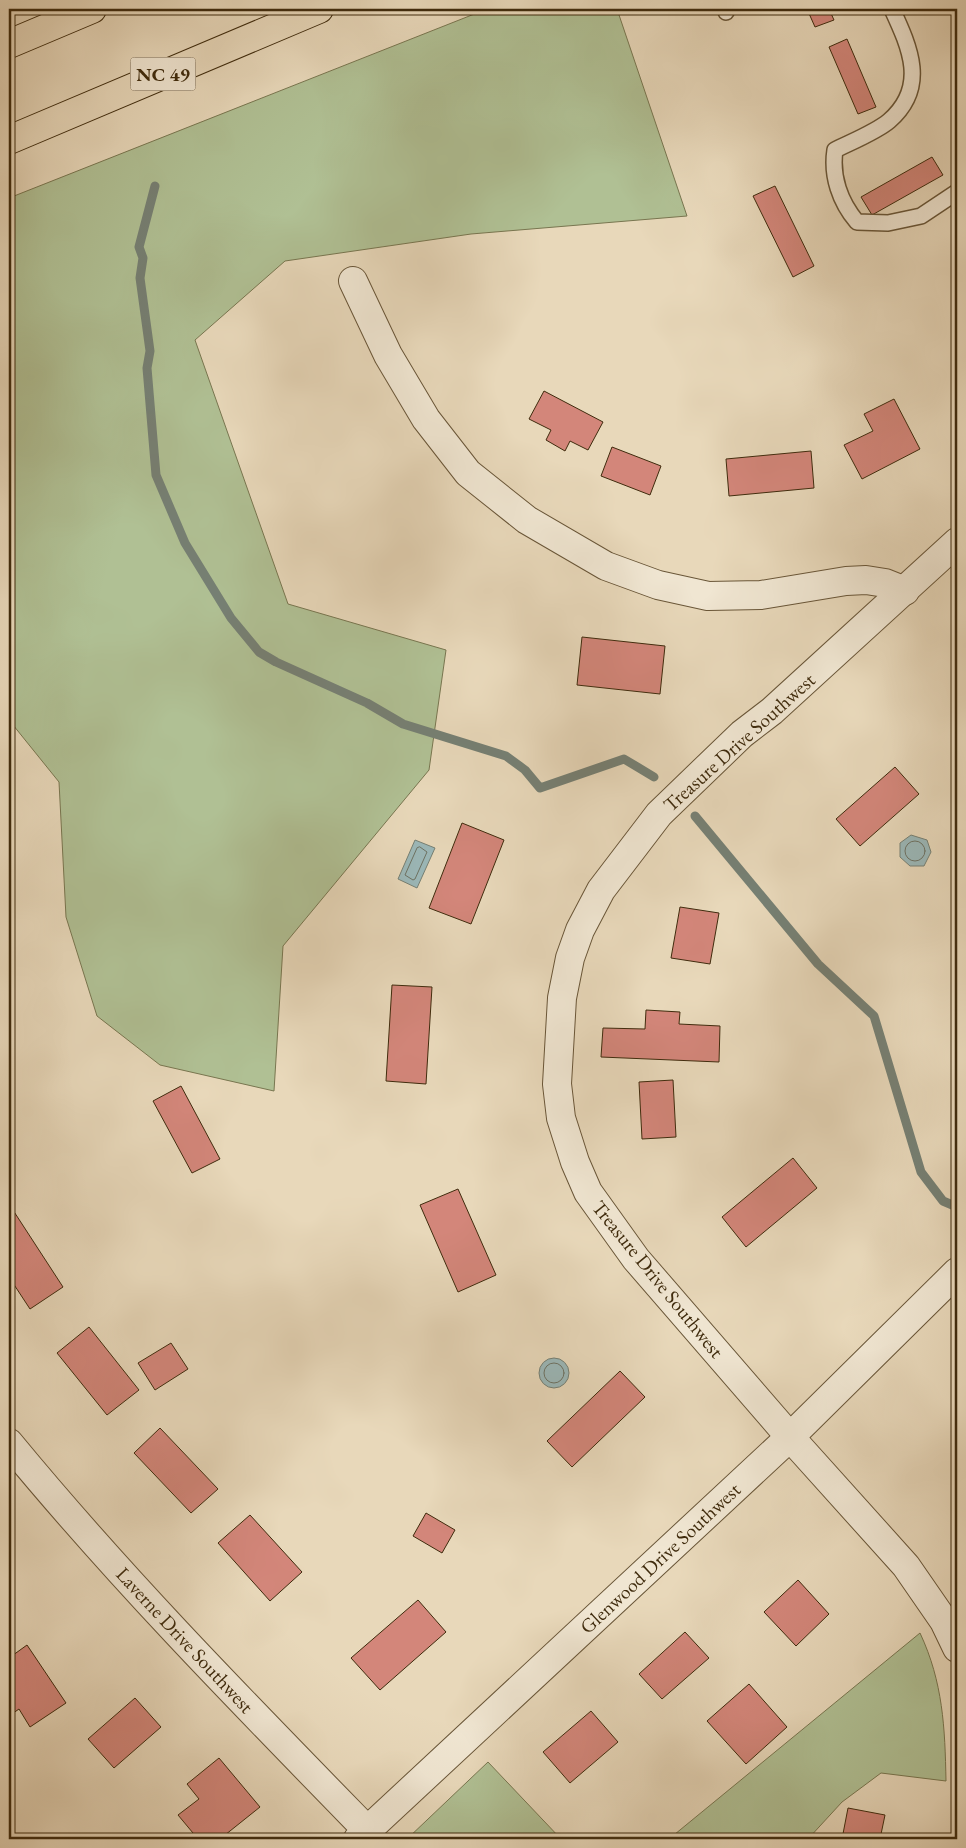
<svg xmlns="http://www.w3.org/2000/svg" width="966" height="1848" font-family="'EB Garamond',serif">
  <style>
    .green { fill: #b0c094; stroke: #787650 }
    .water { fill: #9bb8b9; stroke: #768074 }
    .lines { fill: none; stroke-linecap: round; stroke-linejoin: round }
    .shore { stroke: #6d7263; stroke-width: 1 }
    .stream { stroke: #768074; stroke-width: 9 }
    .building { fill: #d3867a; stroke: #3f2b0d }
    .service-casing { stroke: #695638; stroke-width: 18 }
    .minor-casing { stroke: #695638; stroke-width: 30 }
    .trunk-casing { stroke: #3f2b0d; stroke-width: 30 }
    .service { stroke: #f0e6d2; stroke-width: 15 }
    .minor { stroke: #f0e6d2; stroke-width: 28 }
    .trunk { stroke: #e8d8ba; stroke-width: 28 }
    .labels { text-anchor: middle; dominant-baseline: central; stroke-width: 4.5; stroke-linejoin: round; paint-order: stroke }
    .shield { fill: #f0e6d2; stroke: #746348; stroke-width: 1 }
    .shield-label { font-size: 19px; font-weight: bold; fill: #3f2b0d }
    .street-label { font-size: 20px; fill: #3f2b0d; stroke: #f0e6d2 }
  </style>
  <rect width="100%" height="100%" fill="#e8d8ba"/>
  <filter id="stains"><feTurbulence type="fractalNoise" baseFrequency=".004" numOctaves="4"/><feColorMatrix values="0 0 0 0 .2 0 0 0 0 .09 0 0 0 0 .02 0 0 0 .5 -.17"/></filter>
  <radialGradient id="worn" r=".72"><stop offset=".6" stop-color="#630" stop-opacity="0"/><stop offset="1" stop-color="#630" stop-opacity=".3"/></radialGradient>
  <!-- green -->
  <g class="green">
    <polygon points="487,9 617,9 687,216 471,234 285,261 195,340 288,604 446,650 429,770 283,946 274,1091 160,1065 97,1016 66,917 59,782 9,720 9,198"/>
    <path d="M920,1633C943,1682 945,1728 946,1781L881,1773L842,1802L808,1839H669Z"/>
    <polygon points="488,1762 561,1839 407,1839"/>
  </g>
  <!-- water -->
  <g class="water">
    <polygon points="911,835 927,840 931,852 924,866 910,866 900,857 900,843"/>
    <polygon points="415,840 435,848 417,888 398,879"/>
    <circle cx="554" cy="1373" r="15"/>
  </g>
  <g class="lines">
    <!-- shore -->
    <g class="shore">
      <circle cx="915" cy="851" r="10"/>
      <polygon points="420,847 427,852 415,879 413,880 405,875 417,848"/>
      <circle cx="554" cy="1373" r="10"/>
    </g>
    <!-- stream -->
    <g class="stream">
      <polyline points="155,186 139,247 143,258 140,278 150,351 147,368 156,475 185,543 231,618 259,652 276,662 367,703 403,724 506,756 525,770 540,788 624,759 654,777"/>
      <polyline points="695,816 818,964 874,1016 921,1172 943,1201 957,1207"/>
    </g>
  </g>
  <!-- building -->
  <g class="building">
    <polygon points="807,9 829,9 834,20 815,27"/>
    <polygon points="847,39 876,107 858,114 829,47"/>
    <polygon points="932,157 943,175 872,215 861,197"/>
    <polygon points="775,186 814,266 793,277 753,196"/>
    <polygon points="544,391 603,422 588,450 570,441 565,451 546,440 551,430 529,419"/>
    <polygon points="894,399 920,449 862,479 844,445 873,431 864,414"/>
    <polygon points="612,447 661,466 650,495 601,476"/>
    <polygon points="811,451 814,488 729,496 726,459"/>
    <polygon points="582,637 665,646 660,694 577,685"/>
    <polygon points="895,767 919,794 860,846 836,819"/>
    <polygon points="462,823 504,840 471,924 429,908"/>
    <polygon points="680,907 719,913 710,964 671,958"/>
    <polygon points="392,985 432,987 426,1084 386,1081"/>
    <polygon points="646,1010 680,1012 679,1024 720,1026 719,1062 601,1057 603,1028 645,1029"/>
    <polygon points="673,1080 676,1137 642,1139 639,1082"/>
    <polygon points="181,1086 220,1159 192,1173 153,1101"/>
    <polygon points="793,1158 817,1188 746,1247 722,1217"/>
    <polygon points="458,1189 496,1275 458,1292 420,1205"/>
    <polygon points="9,1204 63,1287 30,1309 9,1277"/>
    <polygon points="89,1327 139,1390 107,1415 57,1353"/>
    <polygon points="171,1343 188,1369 155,1390 138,1363"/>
    <polygon points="620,1371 645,1397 572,1467 547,1441"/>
    <polygon points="160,1428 218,1489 191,1513 134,1453"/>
    <polygon points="426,1513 455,1530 442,1553 413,1536"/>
    <polygon points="250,1515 302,1572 270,1601 218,1543"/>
    <polygon points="798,1580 829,1614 796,1646 764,1612"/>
    <polygon points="418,1600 446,1632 380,1690 351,1658"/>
    <polygon points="685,1632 709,1658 662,1699 639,1674"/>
    <polygon points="27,1645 66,1703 30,1727 19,1709 9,1716 9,1658"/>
    <polygon points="749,1684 787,1727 746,1764 707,1721"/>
    <polygon points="135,1698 161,1727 114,1768 88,1739"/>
    <polygon points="591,1711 618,1742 570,1783 543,1752"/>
    <polygon points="219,1758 260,1807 220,1839 198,1839 178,1815 199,1799 187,1784"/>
    <polygon points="848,1808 885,1815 880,1839 842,1839"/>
  </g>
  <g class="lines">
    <defs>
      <g id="service">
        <polyline points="725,9 726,12"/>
        <path d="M892,9C910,48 928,87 889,121C876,132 851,142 835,150C831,176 840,202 857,222L888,223L921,216L957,192"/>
      </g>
      <g id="minor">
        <polyline points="353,281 388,355 426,419 468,473 527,520 606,566 658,585 708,596 761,595 846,581 866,580 885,583 905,591"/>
        <polyline points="957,542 772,711 742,734 659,814 601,890 580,930 570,958 562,998 557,1084 561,1118 575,1162 588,1192 636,1259 790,1437 906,1566 944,1621 957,1648"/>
        <path d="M9,1443C121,1579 245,1705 368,1831"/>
        <polyline points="358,1839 790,1437 957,1272"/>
      </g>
      <g id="trunk">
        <polyline points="9,44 92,9"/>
        <polyline points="9,140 319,9"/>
      </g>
    </defs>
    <!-- service casing -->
    <use href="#service" class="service-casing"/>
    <!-- minor casing -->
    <use href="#minor" class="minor-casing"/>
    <!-- trunk casing -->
    <use href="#trunk" class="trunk-casing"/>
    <!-- service -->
    <use href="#service" class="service"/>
    <!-- minor -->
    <use href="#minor" class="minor"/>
    <!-- trunk -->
    <use href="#trunk" class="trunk"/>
  </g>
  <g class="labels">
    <!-- shield labels -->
    <rect class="shield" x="130.5" y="57.5" width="65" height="33" rx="4"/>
    <g class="shield-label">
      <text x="163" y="74">NC 49</text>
    </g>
    <!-- street labels -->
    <g class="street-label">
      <text transform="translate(739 742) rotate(-42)">Treasure Drive Southwest</text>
      <text transform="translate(658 1279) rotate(51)">Treasure Drive Southwest</text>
      <text transform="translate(660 1558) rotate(-43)">Glenwood Drive Southwest</text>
      <text transform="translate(185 1640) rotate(47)">Laverne Drive Southwest</text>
    </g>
  </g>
  <!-- margin -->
  <rect width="966" height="1848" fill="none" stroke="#e8d8ba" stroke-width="30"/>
  <rect x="10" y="10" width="946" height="1828" fill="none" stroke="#3f2b0d" stroke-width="2.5"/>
  <rect x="15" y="15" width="936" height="1818" fill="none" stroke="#3f2b0d"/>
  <rect width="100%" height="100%" filter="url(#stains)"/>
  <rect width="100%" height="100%" fill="url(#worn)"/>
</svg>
